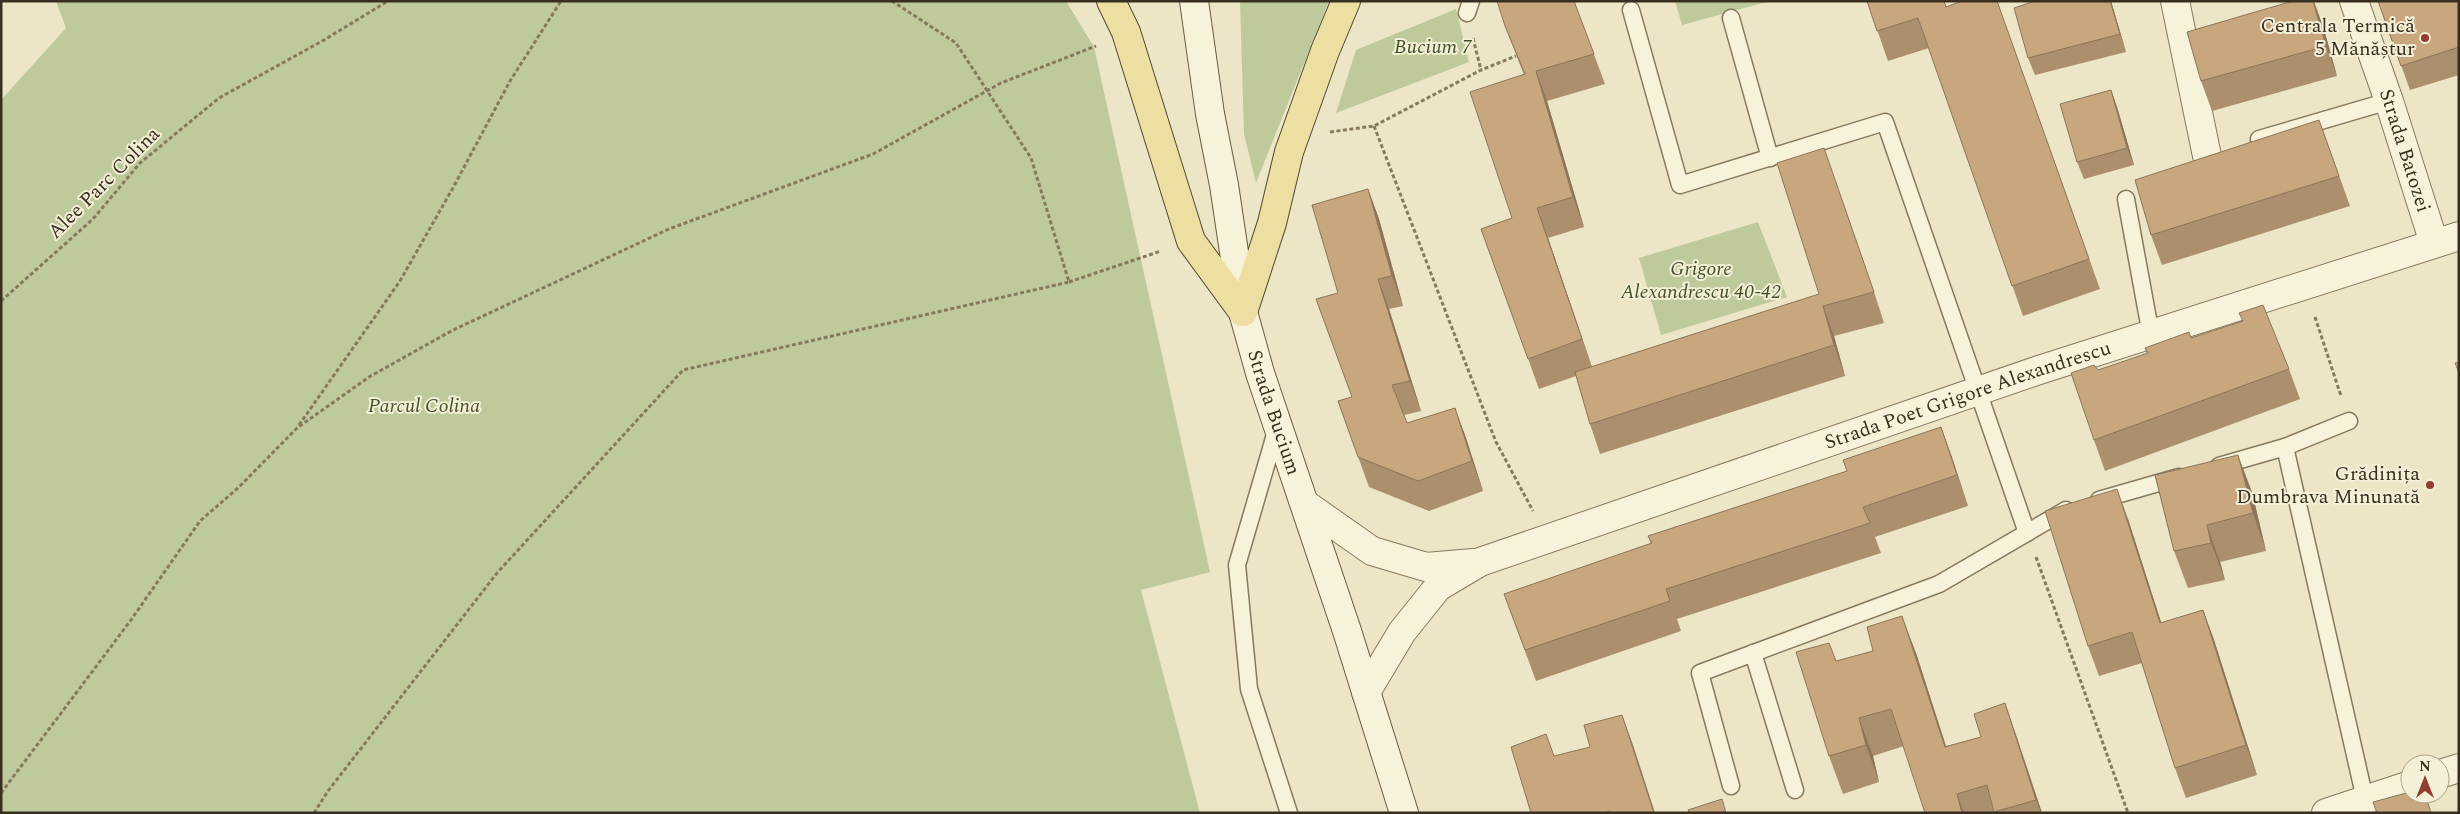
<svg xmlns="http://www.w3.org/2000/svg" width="2460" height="814" font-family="Spectral,serif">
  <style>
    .green { fill: #beca9c }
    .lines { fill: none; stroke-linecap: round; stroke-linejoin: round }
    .lane-casing { stroke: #87795e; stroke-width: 19 }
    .street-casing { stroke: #87795e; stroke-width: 30 }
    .secondary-casing { stroke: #695a41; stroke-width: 30 }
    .primary-casing { stroke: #554731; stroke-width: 30 }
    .path { stroke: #87795e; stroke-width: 3; stroke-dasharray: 4 2.5; stroke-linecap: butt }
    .lane { stroke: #f7f2da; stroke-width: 16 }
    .street { stroke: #f7f2da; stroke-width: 28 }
    .secondary { stroke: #f7f2da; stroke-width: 28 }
    .primary { stroke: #eddfa2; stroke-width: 28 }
    .wall { fill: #ac906d }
    .shaded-wall { fill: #8c7559 }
    .building { fill: #c8a77f; stroke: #8c7559 }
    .poi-dot { fill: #933d31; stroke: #f4efd7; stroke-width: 2 }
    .labels { text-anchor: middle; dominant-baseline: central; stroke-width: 4; stroke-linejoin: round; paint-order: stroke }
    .poi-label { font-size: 20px; fill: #382f20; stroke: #f4efd7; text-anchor: end }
    .park-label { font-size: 20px; font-style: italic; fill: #435328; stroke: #f4efd7 }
    .street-label { font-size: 20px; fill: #382f20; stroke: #f4efd7 }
  </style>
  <rect width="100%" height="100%" fill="#ece6c7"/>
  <!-- green -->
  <g class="green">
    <polygon points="56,1 1066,1 1094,47 1210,572 1141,590 1200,813 1,813 1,100 66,28"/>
    <polygon points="1240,1 1329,1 1256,183 1244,134"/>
    <polygon points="1675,1 1770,1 1682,25"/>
    <polygon points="1456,9 1469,62 1336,113 1356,50"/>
    <polygon points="1758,222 1787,297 1661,335 1639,258"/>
  </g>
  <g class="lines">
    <defs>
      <g id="lane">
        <polyline points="1631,10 1680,185 1885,122 2027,533"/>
        <polyline points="1467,13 1471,1"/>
        <polyline points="1731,18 1770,158"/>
        <polyline points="2259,139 2389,101"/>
        <polyline points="2126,199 2151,335"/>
        <polyline points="1277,428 1237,565 1249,689 1289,813"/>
        <polyline points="2285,447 2367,808"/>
        <polyline points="2219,466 2285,447 2349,421"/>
        <polyline points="2099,500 2179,477"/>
        <polyline points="1753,653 1795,790"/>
        <polyline points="1731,786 1700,673 1939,584 2066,510"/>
      </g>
      <g id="street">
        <polyline points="2175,1 2207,156"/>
        <path id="s1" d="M2354,1L2389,101L2434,243"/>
        <polyline points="1305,504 1372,551 1426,567 1473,563"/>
        <path id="s2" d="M1366,692L1402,632L1438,587L1480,562L2039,370L2459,236"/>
        <polyline points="2440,774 2459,768"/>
        <polyline points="2326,813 2410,785"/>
      </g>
      <g id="secondary">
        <path id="s3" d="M1194,1L1210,114L1224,185L1243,312L1260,373L1347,631L1404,813"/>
      </g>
      <g id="primary">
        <polyline points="1111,1 1126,32 1191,241 1243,312"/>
        <polyline points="1243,312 1272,223 1289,152 1325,51 1346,1"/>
      </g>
    </defs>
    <!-- lane casing -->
    <use href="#lane" class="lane-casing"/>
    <!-- street casing -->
    <use href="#street" class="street-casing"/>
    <!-- secondary casing -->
    <use href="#secondary" class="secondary-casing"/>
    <!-- primary casing -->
    <use href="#primary" class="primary-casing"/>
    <!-- path -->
    <g class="path">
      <polyline points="1473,38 1481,70"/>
      <polyline points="1374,126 1496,442 1533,511"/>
      <polyline points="1330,132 1374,126 1481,70 1516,56"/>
      <polyline points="1069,282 1161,251"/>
      <polyline points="1,301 93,219 140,163 219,98 324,40 388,1"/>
      <polyline points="2315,317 2341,396"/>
      <polyline points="299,425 400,281 454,186 510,81 561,1"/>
      <polyline points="2036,557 2128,813"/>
      <polyline points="1,793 131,620 200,521 239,487 297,428 369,377 453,330 669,229 873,154 1001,83 1096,46"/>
      <polyline points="314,813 328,791 497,573 683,370 1069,282 1031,158 956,43 892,1"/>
    </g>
    <!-- lane -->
    <use href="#lane" class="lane"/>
    <!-- street -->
    <use href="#street" class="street"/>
    <!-- secondary -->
    <use href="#secondary" class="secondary"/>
    <!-- primary -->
    <use href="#primary" class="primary"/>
  </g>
  <!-- wall -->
  <g class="wall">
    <polygon points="1574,1 1605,84 1547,101 1584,227 1548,238 1592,367 1819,294 1834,178 1884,323 1834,336 1845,376 1600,454 1590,424 1576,376 1539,389 1481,229 1512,218 1524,75 1505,26"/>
    <polygon points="1867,1 1944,1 1946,7 1997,1 2100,289 2023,316 1929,48 1888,61"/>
    <polygon points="2035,1 2111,1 2126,52 2035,75 2028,58"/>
    <polygon points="2293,1 2314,1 2323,26 2337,76 2212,111 2201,81"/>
    <polygon points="2378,1 2459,1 2459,75 2410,90"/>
    <polygon points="2111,90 2117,107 2134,165 2084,179 2077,162"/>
    <polygon points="2319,120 2350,206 2162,265 2151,235"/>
    <polygon points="1368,189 1379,219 1403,306 1389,309 1421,411 1404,415 1407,423 1455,408 1466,438 1483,491 1429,511 1369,487 1338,401 1352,397"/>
    <polygon points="2191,338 2289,369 2300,399 2105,471 2094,440 2147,354 2145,348"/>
    <polygon points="1941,427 1968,506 1875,537 1881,553 1677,619 1681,631 1536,681 1504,594 1651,544 1648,536 1847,471"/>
    <polygon points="2155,475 2252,492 2266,551 2220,562 2225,580 2188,588 2174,551"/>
    <polygon points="2128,519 2161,623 2203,610 2214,640 2257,775 2186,798 2175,768 2142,663 2099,676 2088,646"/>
    <polygon points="1916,653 1946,746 1981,737 2005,703 2018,741 2042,813 1925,813 1904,746 1873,756 1879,782 1843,794 1829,756 1836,661"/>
  </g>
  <!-- shaded-wall -->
  <g class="shaded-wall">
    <polygon points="2110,1 2111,1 2126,52 2120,34"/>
    <polygon points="2313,1 2323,26 2337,76 2326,46"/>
    <polygon points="1536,71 1547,101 1584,227 1573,197"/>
    <polygon points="2111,90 2117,107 2134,165 2127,148"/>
    <polygon points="1824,148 1834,178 1884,323 1874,292"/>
    <polygon points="1368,189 1379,219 1403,306 1392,276"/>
    <polygon points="1537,208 1548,238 1593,370 1582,339"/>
    <polygon points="1378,279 1389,309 1421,411 1410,381"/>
    <polygon points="1823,306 1834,336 1845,376 1834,345"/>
    <polygon points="1455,408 1466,438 1483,491 1472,461"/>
    <polygon points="1941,427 1952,457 1968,506 1957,475"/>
    <polygon points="2238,455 2252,492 2266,551 2253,513"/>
    <polygon points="2117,489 2128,519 2171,653 2160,623"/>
    <polygon points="2207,525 2220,562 2225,580 2211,543"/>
    <polygon points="2203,610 2214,640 2257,775 2246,745"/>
    <polygon points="1902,616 1916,653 1958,784 1945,747"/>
    <polygon points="2005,703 2018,741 2042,813 2041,813 2036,800"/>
    <polygon points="1622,715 1633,745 1655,813 1654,813"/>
    <polygon points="1859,718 1873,756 1879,782 1866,745"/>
    <polygon points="1957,794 1964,813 1962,813"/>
  </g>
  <!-- building -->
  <g class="building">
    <polygon points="1497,1 1574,1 1594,54 1536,71 1573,197 1537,208 1582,339 1528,359 1481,229 1512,218 1470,92 1525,74 1505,26"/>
    <polygon points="1867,1 1944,1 1946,7 1962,1 1997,1 2089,259 2012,286 1918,18 1877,31"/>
    <polygon points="2035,1 2110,1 2120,34 2028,58 2014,8"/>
    <polygon points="2293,1 2313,1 2326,46 2201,81 2187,32"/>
    <polygon points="2378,1 2459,1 2459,47 2401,66"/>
    <polygon points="2111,90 2127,148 2077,162 2060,104"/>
    <polygon points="2319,120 2339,176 2151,235 2135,180"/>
    <polygon points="1824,148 1874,292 1823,306 1834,345 1590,424 1575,372 1819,294 1777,163"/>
    <polygon points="1368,189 1392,276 1378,279 1410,381 1392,385 1407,423 1455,408 1472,461 1418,481 1358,457 1338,401 1352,397 1316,299 1338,293 1312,205"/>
    <polygon points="2263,305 2289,369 2094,440 2071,373 2094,365 2098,370 2148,353 2145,348 2189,332 2191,338 2243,321 2239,313"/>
    <polygon points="2459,362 2459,373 2455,363"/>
    <polygon points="1941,427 1957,475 1863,507 1870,523 1666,589 1670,601 1525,650 1504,594 1652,543 1648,536 1847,471 1843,460"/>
    <polygon points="2238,455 2253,513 2207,525 2211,543 2174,551 2155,475"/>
    <polygon points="2117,489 2160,623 2203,610 2246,745 2175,768 2132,632 2088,646 2045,511"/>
    <polygon points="1902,616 1945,747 1981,737 1974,714 2005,703 2036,800 1994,812 1987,785 1957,794 1962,813 1925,813 1891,709 1859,718 1866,745 1829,756 1796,652 1829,643 1836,661 1873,651 1867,627"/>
    <polygon points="1622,715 1654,813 1610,813 1609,811 1603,813 1531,813 1511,747 1546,734 1554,756 1590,747 1584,725"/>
    <polygon points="2410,792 2410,794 2425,794 2431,813 2377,813 2373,802"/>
    <polygon points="1722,799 1726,813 1689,813 1688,810"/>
  </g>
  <!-- markers -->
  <g class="poi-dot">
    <circle cx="2425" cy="38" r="5"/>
    <circle cx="2430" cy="485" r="5"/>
  </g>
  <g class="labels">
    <!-- poi labels -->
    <g class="poi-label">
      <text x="2415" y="26">Centrala Termică<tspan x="2415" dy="23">5 Mănăștur</tspan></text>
      <text x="2420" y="474">Grădinița<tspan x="2420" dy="23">Dumbrava Minunată</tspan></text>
    </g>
    <!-- park labels -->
    <g class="park-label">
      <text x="1433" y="47">Bucium 7</text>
      <text x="1701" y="269">Grigore<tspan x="1701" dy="23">Alexandrescu 40-42</tspan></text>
      <text x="424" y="406">Parcul Colina</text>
    </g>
    <!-- street labels -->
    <g class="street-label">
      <text stroke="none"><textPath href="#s1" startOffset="158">Strada Batozei</textPath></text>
      <text transform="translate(104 183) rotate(-45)">Alee Parc Colina</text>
      <text stroke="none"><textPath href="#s2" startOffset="692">Strada Poet Grigore Alexandrescu</textPath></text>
      <text stroke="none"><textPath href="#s3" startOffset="420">Strada Bucium</textPath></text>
    </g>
  </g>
  <!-- border -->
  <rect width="2460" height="814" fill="none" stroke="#382f20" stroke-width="5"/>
  <!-- north arrow -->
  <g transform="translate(2425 779)"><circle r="24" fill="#f4efd7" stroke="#a9a28e"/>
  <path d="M0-4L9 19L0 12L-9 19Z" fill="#933d31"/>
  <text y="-8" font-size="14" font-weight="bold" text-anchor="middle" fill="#382f20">N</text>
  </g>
</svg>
